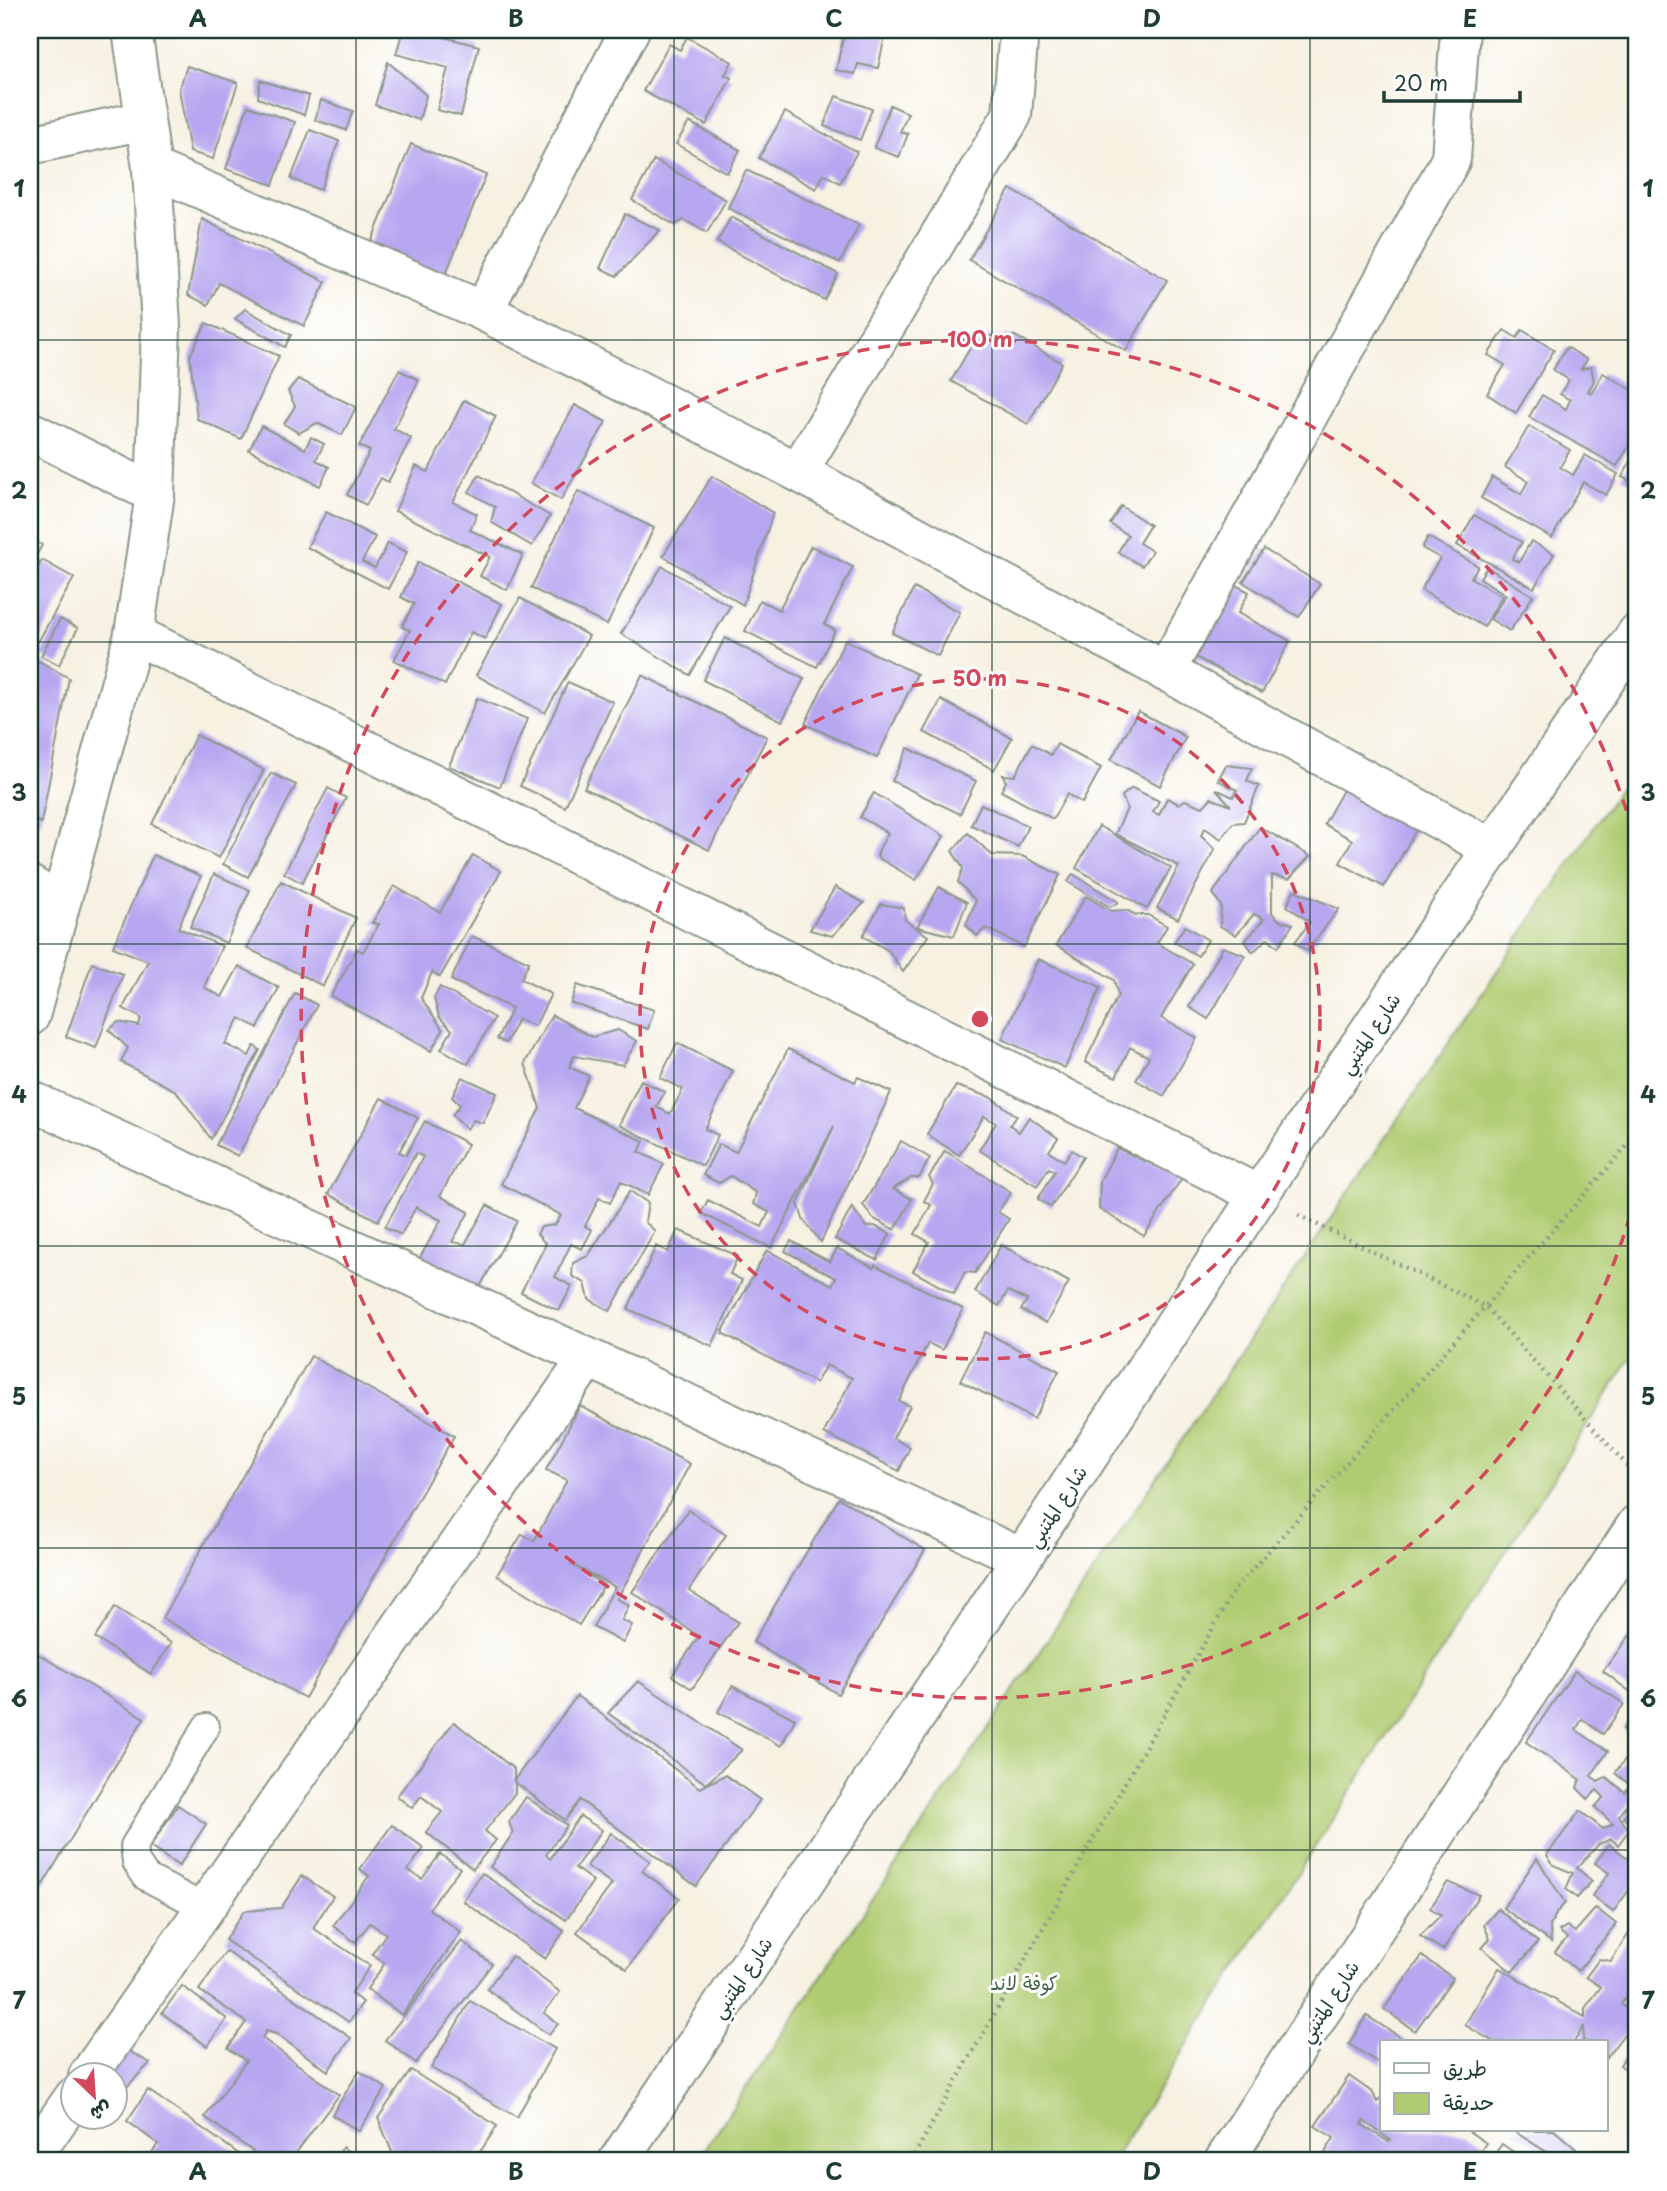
<svg xmlns="http://www.w3.org/2000/svg" width="1667" height="2191" font-family="'Playpen Sans','Playpen Sans Arabic',sans-serif">
  <style>
    .green { fill: #b0cc72; stroke: #688453; stroke-width: 2 }
    .building { fill: #b7a6f0; fill-rule: evenodd }
    .lines { fill: none; stroke-linecap: round; stroke-linejoin: round }
    .service-casing { stroke: #8b978b; stroke-width: 30 }
    .minor-casing { stroke: #8b978b; stroke-width: 42 }
    .tertiary-casing { stroke: #8b978b; stroke-width: 42 }
    .path { stroke: #8b978b; stroke-width: 4.5; stroke-dasharray: 2 5; stroke-linecap: butt }
    .service { stroke: #fff; stroke-width: 26 }
    .minor { stroke: #fff; stroke-width: 38 }
    .tertiary { stroke: #fff; stroke-width: 38 }
    .grid { fill: none; stroke: #1f3d34; stroke-width: 2; stroke-opacity: 0.55 }
    .ring { fill: none; stroke: #d1495b; stroke-width: 3.5; stroke-dasharray: 12 9 }
    .labels { text-anchor: middle; dominant-baseline: central; stroke-width: 6; stroke-linejoin: round; paint-order: stroke }
    .street-label { font-size: 19px; fill: #1f3d34; stroke: #fff }
    .park-label { font-size: 19px; fill: #436144; stroke: #fff }
    .centre { fill: #d1495b; stroke: #fff; stroke-width: 3.5 }
    .ring-label { font-size: 21px; text-anchor: middle; font-weight: bold; fill: #d1495b; stroke: #fff; stroke-width: 6; stroke-linejoin: round; paint-order: stroke }
    .neatline { fill: none; stroke: #1f3d34; stroke-width: 2.5 }
    .grid-label { font-size: 23px; text-anchor: middle; font-weight: bold; fill: #1f3d34 }
  </style>
  <rect width="100%" height="100%" fill="#fff"/>
  <filter id="ink" filterUnits="userSpaceOnUse"><feTurbulence type="fractalNoise" baseFrequency=".0143" numOctaves="2"/><feDisplacementMap in="SourceGraphic" scale="14" xChannelSelector="R" yChannelSelector="G"/><feConvolveMatrix kernelMatrix="1 2 1 2 8 2 1 2 1" color-interpolation-filters="sRGB"/></filter>
  <filter id="wash" filterUnits="userSpaceOnUse"><feTurbulence type="fractalNoise" baseFrequency=".00686" numOctaves="4" result="noise"/><feDisplacementMap in="SourceGraphic" scale="28" xChannelSelector="R" yChannelSelector="G"/><feGaussianBlur stdDeviation="1.57" result="paint"/><feColorMatrix in="noise" values="0 0 0 0 0 0 0 0 0 0 0 0 0 0 0 0 0 1.4 0 .05"/><feComposite in="paint" operator="in"/></filter>
  <g filter="url(#wash)">
    <rect width="100%" height="100%" fill="#f7f1e2"/>
    <!-- green -->
    <polygon class="green" points="1637,763 1637,1348 1112,2161 697,2161"/>
    <g id="blocks">
      <!-- building -->
      <g class="building">
        <polygon points="403,30 417,30 479,46 461,116 437,110 448,68 396,54"/>
        <polygon points="845,30 876,30 875,34 885,36 878,68 858,64 855,74 836,70"/>
        <polygon points="687,37 732,62 725,75 731,78 706,125 643,91 669,44 680,50"/>
        <polygon points="388,62 426,95 419,120 375,105"/>
        <polygon points="187,66 238,83 213,159 190,152 179,89"/>
        <polygon points="260,80 309,96 304,115 258,98"/>
        <polygon points="836,96 872,109 860,140 824,126"/>
        <polygon points="321,100 353,111 346,130 315,120"/>
        <polygon points="890,105 908,113 900,132 908,134 899,157 874,148"/>
        <polygon points="248,106 295,122 273,185 226,169"/>
        <polygon points="785,112 857,152 840,183 824,174 816,189 759,158"/>
        <polygon points="689,122 740,150 727,173 676,144"/>
        <polygon points="310,130 339,141 320,190 291,179"/>
        <polygon points="411,144 486,175 440,288 365,257"/>
        <polygon points="654,160 726,200 707,233 684,220 675,225 632,200"/>
        <polygon points="746,170 859,225 840,263 728,208"/>
        <polygon points="1010,189 1167,280 1126,351 969,260"/>
        <polygon points="625,214 660,230 617,276 600,268"/>
        <polygon points="731,217 838,274 824,300 717,242"/>
        <polygon points="202,219 326,282 304,326 219,283 208,305 188,295"/>
        <polygon points="245,309 291,335 285,347 235,319"/>
        <polygon points="206,323 279,356 241,439 197,419 190,356"/>
        <polygon points="1504,330 1517,338 1522,330 1554,350 1516,413 1487,394 1505,365 1488,355"/>
        <polygon points="977,336 1015,336 1062,363 1028,424 951,381"/>
        <polygon points="1567,347 1587,360 1581,369 1591,367 1594,381 1588,391 1591,393 1603,373 1637,393 1637,433 1617,466 1529,417 1542,395 1566,409 1570,400 1560,394 1569,380 1553,370"/>
        <polygon points="399,370 419,380 394,429 411,438 388,482 381,478 366,505 347,495 370,451 359,446"/>
        <polygon points="298,379 356,407 342,435 317,423 299,433 284,424 295,406 288,391"/>
        <polygon points="464,400 496,416 453,502 477,514 470,530 523,555 507,590 480,576 490,557 395,511 416,466 428,472"/>
        <polygon points="575,405 606,422 561,500 531,483"/>
        <polygon points="261,426 305,449 311,437 324,444 316,460 329,467 320,486 249,450"/>
        <polygon points="1529,426 1570,450 1560,467 1573,475 1585,455 1618,474 1606,495 1583,482 1552,538 1481,498 1492,477 1521,494 1528,481 1505,467"/>
        <polygon points="1637,451 1637,485 1622,477"/>
        <polygon points="479,475 550,516 532,546 491,522 495,507 469,492"/>
        <polygon points="712,476 773,513 743,605 663,556"/>
        <polygon points="578,491 654,528 607,625 531,588"/>
        <polygon points="30,495 37,499 30,512"/>
        <polygon points="1121,506 1150,525 1139,543 1152,551 1142,566 1118,552 1128,535 1110,524"/>
        <polygon points="326,512 375,537 362,562 375,568 388,543 407,552 388,589 307,547"/>
        <polygon points="1474,515 1522,542 1512,559 1519,562 1531,541 1554,554 1534,588 1457,545"/>
        <polygon points="1428,537 1478,566 1471,578 1502,596 1484,627 1421,590 1440,558 1422,548"/>
        <polygon points="30,538 42,545 30,567"/>
        <polygon points="811,546 853,567 824,625 835,630 817,667 745,631 760,600 779,610"/>
        <polygon points="1264,549 1320,584 1299,617 1243,582"/>
        <polygon points="42,560 74,578 30,656 30,581"/>
        <polygon points="418,562 502,604 485,639 471,632 445,685 394,660 410,630 402,627 414,604 401,597"/>
        <polygon points="662,566 730,606 690,675 621,634"/>
        <polygon points="1487,567 1533,596 1510,631 1490,619 1506,595 1480,578"/>
        <polygon points="1215,574 1249,592 1238,613 1290,641 1262,693 1175,646"/>
        <polygon points="914,588 960,612 938,656 892,633"/>
        <polygon points="520,598 589,636 545,713 476,675"/>
        <polygon points="60,619 78,628 59,665 41,656"/>
        <polygon points="725,638 804,679 782,721 703,680"/>
        <polygon points="845,640 917,674 877,758 805,724"/>
        <polygon points="30,656 69,678 41,823 30,818"/>
        <polygon points="642,675 767,737 709,850 584,788"/>
        <polygon points="568,682 613,702 565,807 520,786"/>
        <polygon points="477,698 527,719 500,787 449,766"/>
        <polygon points="941,700 1012,738 994,770 924,732"/>
        <polygon points="1138,711 1186,737 1160,786 1111,760"/>
        <polygon points="196,735 264,770 219,858 152,824"/>
        <polygon points="1032,744 1051,755 1057,744 1101,768 1082,803 1067,794 1053,819 1001,791 1006,782 1003,775 1015,776"/>
        <polygon points="908,748 976,781 960,814 892,781"/>
        <polygon points="1226,765 1252,768 1247,781 1259,786 1244,822 1233,823 1221,839 1205,828 1201,835 1215,849 1178,919 1157,908 1179,866 1115,834 1127,809 1122,796 1132,788 1159,801 1153,812 1159,815 1167,798 1179,804 1185,800 1203,807 1211,798 1231,806 1216,789 1233,797 1237,790 1218,780"/>
        <polygon points="271,773 296,785 248,877 223,864"/>
        <polygon points="1347,783 1420,823 1384,887 1340,863 1352,840 1324,824"/>
        <polygon points="328,788 346,798 302,883 284,873"/>
        <polygon points="874,793 944,836 916,880 877,857 879,849 888,833 860,817"/>
        <polygon points="981,804 1028,826 1018,847 971,825"/>
        <polygon points="1099,826 1171,868 1147,909 1076,868"/>
        <polygon points="1260,827 1310,856 1289,879 1272,875 1272,913 1280,921 1293,924 1278,947 1268,938 1253,952 1245,941 1264,919 1254,914 1236,935 1220,926 1221,906 1213,893"/>
        <polygon points="968,833 992,855 1022,856 1060,875 1024,947 986,928 977,936 966,925 976,901 958,882 963,868 952,851"/>
        <polygon points="153,855 201,876 178,928 222,946 204,987 222,997 239,966 279,988 258,1028 240,1018 225,1044 249,1056 254,1046 260,1050 211,1139 176,1091 121,1062 128,1048 109,1030 118,1022 139,1026 141,1018 123,1008 148,961 113,947"/>
        <polygon points="473,855 501,871 440,977 432,972 421,998 443,1030 431,1051 331,996 357,949 363,952 379,924 372,923 394,886 440,912"/>
        <polygon points="214,874 250,890 226,943 190,927"/>
        <polygon points="1073,874 1118,902 1110,907 1068,882"/>
        <polygon points="281,881 356,918 323,986 247,948"/>
        <polygon points="835,887 864,903 832,936 810,930"/>
        <polygon points="939,887 967,902 954,936 917,927"/>
        <polygon points="1294,890 1339,909 1307,951 1295,942 1310,922 1287,906"/>
        <polygon points="1086,896 1111,911 1126,910 1136,915 1148,915 1167,926 1157,943 1193,964 1161,1018 1197,1038 1164,1096 1136,1080 1149,1057 1130,1047 1116,1077 1085,1062 1118,995 1114,980 1056,945"/>
        <polygon points="881,904 904,908 905,920 928,936 903,972 889,951 863,936"/>
        <polygon points="1185,926 1208,940 1198,956 1174,942"/>
        <polygon points="472,936 529,962 521,979 551,994 535,1026 518,1019 506,1043 497,1039 512,1008 451,980"/>
        <polygon points="1223,947 1245,955 1208,1019 1189,1007"/>
        <polygon points="1038,959 1101,987 1065,1068 1002,1039"/>
        <polygon points="92,963 123,974 96,1048 66,1037"/>
        <polygon points="577,985 654,1010 648,1029 571,1003"/>
        <polygon points="440,987 494,1018 468,1064 441,1049 452,1030 439,1017 434,998"/>
        <polygon points="295,993 317,1005 238,1156 216,1145"/>
        <polygon points="552,1015 592,1037 618,1030 637,1041 623,1065 574,1056 569,1067 589,1076 574,1108 644,1141 639,1152 664,1164 648,1195 621,1181 610,1203 599,1198 585,1226 592,1230 582,1249 571,1244 555,1277 572,1286 559,1311 521,1292 546,1244 537,1234 541,1227 555,1225 561,1215 501,1184 540,1108 525,1063"/>
        <polygon points="677,1043 733,1071 705,1129 718,1135 703,1166 619,1125 641,1080 665,1092 656,1107 670,1114 683,1089 660,1078"/>
        <polygon points="788,1049 855,1082 858,1077 891,1092 821,1242 803,1219 798,1203 834,1126 771,1248 701,1213 708,1200 762,1227 769,1212 753,1204 756,1193 731,1176 719,1183 703,1175 719,1144 736,1152"/>
        <polygon points="462,1077 497,1093 483,1123 473,1120 467,1129 452,1115 460,1105 452,1097"/>
        <polygon points="956,1086 990,1097 1017,1116 1010,1125 1019,1132 1029,1117 1058,1138 1049,1151 1064,1161 1072,1150 1083,1157 1051,1207 1038,1199 1055,1171 1049,1168 1037,1186 979,1150 996,1123 984,1116 959,1155 927,1134"/>
        <polygon points="381,1098 418,1118 399,1152 406,1155 425,1121 468,1144 440,1196 469,1212 452,1242 465,1244 487,1205 517,1221 477,1292 418,1261 441,1220 416,1207 401,1235 385,1227 423,1157 416,1153 378,1221 328,1194"/>
        <polygon points="901,1141 930,1158 919,1178 911,1178 893,1189 912,1199 895,1230 874,1219 863,1205"/>
        <polygon points="1117,1148 1182,1178 1144,1236 1099,1209 1100,1181"/>
        <polygon points="945,1151 1011,1192 998,1212 1009,1219 975,1273 965,1272 954,1294 913,1271 929,1242 915,1234 931,1205 924,1201 933,1184 929,1177"/>
        <polygon points="630,1191 648,1203 645,1222 655,1231 610,1311 589,1299 585,1283 572,1276 573,1263 588,1256"/>
        <polygon points="852,1207 866,1227 875,1226 890,1234 877,1260 835,1239"/>
        <polygon points="678,1230 738,1256 730,1274 742,1280 712,1346 628,1309 656,1246 668,1252"/>
        <polygon points="791,1241 830,1262 837,1248 874,1268 875,1265 963,1309 942,1350 928,1343 899,1401 910,1406 893,1438 910,1447 899,1471 824,1433 852,1378 826,1365 816,1383 722,1333 767,1250 832,1285 836,1278 785,1251"/>
        <polygon points="1001,1245 1069,1282 1046,1323 1021,1310 1027,1300 1008,1291 999,1306 975,1292"/>
        <polygon points="985,1332 1059,1371 1034,1419 960,1381"/>
        <polygon points="311,1356 454,1436 305,1698 162,1618"/>
        <polygon points="580,1406 690,1464 617,1599 629,1605 622,1620 632,1625 623,1643 593,1627 615,1587 571,1564 604,1585 579,1625 497,1575 522,1534 534,1541 567,1480 546,1470"/>
        <polygon points="839,1498 925,1550 838,1694 753,1642"/>
        <polygon points="688,1510 726,1535 689,1590 738,1622 692,1689 672,1676 699,1636 632,1592"/>
        <polygon points="115,1607 171,1643 151,1674 95,1638"/>
        <polygon points="1637,1626 1637,1697 1603,1671"/>
        <polygon points="30,1649 144,1718 30,1906"/>
        <polygon points="1575,1671 1624,1704 1603,1734 1582,1719 1576,1730 1608,1751 1591,1776 1598,1781 1606,1777 1625,1792 1630,1785 1615,1773 1626,1758 1637,1767 1637,1792 1619,1816 1629,1830 1618,1845 1611,1839 1599,1844 1577,1868 1592,1881 1577,1898 1566,1889 1573,1873 1553,1865 1547,1855 1580,1811 1603,1829 1613,1824 1595,1807 1604,1797 1597,1790 1588,1799 1577,1788 1580,1779 1526,1742"/>
        <polygon points="638,1681 742,1750 706,1784 608,1713"/>
        <polygon points="732,1686 795,1719 781,1746 718,1712"/>
        <polygon points="577,1696 700,1788 725,1775 760,1800 696,1886 580,1800 565,1820 515,1782 515,1793 485,1831 496,1840 473,1869 426,1832 442,1812 421,1796 412,1808 397,1796 454,1722 514,1769 514,1780"/>
        <polygon points="1629,1720 1637,1726 1637,1762 1626,1755 1637,1740 1623,1729"/>
        <polygon points="526,1797 567,1825 546,1855 550,1859 580,1816 602,1830 575,1868 593,1881 566,1920 490,1867 513,1833 509,1822"/>
        <polygon points="1637,1799 1637,1827 1623,1818"/>
        <polygon points="178,1805 206,1824 179,1866 150,1847"/>
        <polygon points="392,1825 424,1848 408,1870 422,1879 440,1854 460,1868 429,1909 461,1932 402,2015 367,1989 385,1963 372,1954 386,1934 370,1923 355,1942 333,1926 369,1876 360,1869"/>
        <polygon points="611,1833 650,1861 642,1871 679,1898 627,1969 577,1932 612,1884 587,1866"/>
        <polygon points="1609,1844 1637,1865 1637,1879 1613,1912 1592,1896 1609,1873 1595,1863"/>
        <polygon points="1537,1858 1565,1903 1557,1912 1550,1926 1551,1942 1503,1908"/>
        <polygon points="482,1873 564,1931 545,1959 463,1901"/>
        <polygon points="302,1876 333,1896 313,1928 370,1966 351,1994 363,2002 349,2022 225,1940 244,1911 281,1908"/>
        <polygon points="1448,1882 1479,1895 1443,1950 1420,1936 1441,1915 1430,1908"/>
        <polygon points="1596,1908 1616,1924 1578,1971 1555,1952 1567,1938 1559,1931 1567,1926 1575,1932"/>
        <polygon points="1498,1909 1538,1942 1512,1972 1482,1948 1490,1939 1484,1925"/>
        <polygon points="1637,1921 1637,1990 1632,1989 1621,2004 1637,2017 1606,2058 1606,2042 1586,2042 1583,2040 1584,2026 1574,2042 1494,2042 1465,2025 1499,1968 1585,2017 1585,2008 1601,1987 1586,1977 1599,1959 1611,1961"/>
        <polygon points="462,1941 492,1964 416,2063 385,2040"/>
        <polygon points="226,1951 351,2038 328,2071 276,2034 266,2031 262,2038 339,2095 290,2161 266,2161 205,2117 246,2061 228,2048 246,2022 199,1990"/>
        <polygon points="512,1956 560,1992 544,2013 558,2024 549,2035 487,1989"/>
        <polygon points="1422,1956 1453,1978 1415,2031 1384,2009"/>
        <polygon points="182,1986 227,2019 207,2046 162,2013"/>
        <polygon points="470,2001 555,2049 517,2117 431,2068"/>
        <polygon points="1367,2016 1408,2042 1382,2042 1382,2065 1349,2044"/>
        <polygon points="1637,2038 1637,2068 1633,2075 1620,2065"/>
        <polygon points="120,2046 150,2063 116,2098 116,2076 103,2076"/>
        <polygon points="411,2070 497,2126 474,2161 400,2161 394,2157 378,2118"/>
        <polygon points="359,2071 386,2088 359,2131 332,2115"/>
        <path d="M1349,2076L1373,2093L1377,2102L1382,2096V2130H1467L1486,2143L1474,2161H1320L1334,2138L1315,2126ZM1364,2121L1390,2140L1389,2142L1362,2125Z"/>
        <polygon points="148,2090 249,2161 146,2161 158,2144 127,2121"/>
        <polygon points="1512,2130 1554,2130 1576,2149 1570,2157 1575,2161 1561,2161"/>
        <polygon points="1502,2144 1519,2156 1515,2161 1490,2161"/>
        <polygon points="343,2147 358,2161 334,2161"/>
      </g>
    </g>
  </g>
  <g filter="url(#ink)">
    <use href="#blocks" fill-opacity="0" stroke="#8b978b" stroke-width="2"/>
    <g class="lines">
      <defs>
        <polyline id="service" points="205,1908 146,1877 136,1862 134,1846 206,1727"/>
        <g id="minor">
          <polyline points="30,145 145,120"/>
          <polyline points="152,168 483,311 798,472 1493,849"/>
          <polyline points="483,311 630,30"/>
          <polyline points="30,431 155,494"/>
          <polyline points="798,472 1012,115 1019,30"/>
          <polyline points="134,634 1259,1195"/>
          <polyline points="1165,672 1451,159 1460,30"/>
          <polyline points="30,885 60,904"/>
          <polyline points="30,1016 134,634 155,494 161,327 152,168 132,30"/>
          <polyline points="30,1100 1022,1558"/>
          <polyline points="88,2076 588,1358"/>
          <polyline points="30,2160 74,2097"/>
        </g>
        <g id="tertiary">
          <polyline points="618,2161 1022,1558 1259,1195 1637,633"/>
          <polyline points="1224,2161 1637,1524"/>
        </g>
      </defs>
      <!-- service casing -->
      <use href="#service" class="service-casing"/>
      <!-- minor casing -->
      <use href="#minor" class="minor-casing"/>
      <!-- tertiary casing -->
      <use href="#tertiary" class="tertiary-casing"/>
      <!-- path -->
      <g class="path">
        <polyline points="1298,1215 1486,1307 1637,1477"/>
        <polyline points="911,2161 1235,1589 1637,1135"/>
      </g>
      <!-- service -->
      <use href="#service" class="service"/>
      <!-- minor -->
      <use href="#minor" class="minor"/>
      <!-- tertiary -->
      <use href="#tertiary" class="tertiary"/>
    </g>
  </g>
  <!-- grid -->
  <path class="grid" d="M356,30V2161M674,30V2161M992,30V2161M1310,30V2161M30,340H1637M30,642H1637M30,944H1637M30,1246H1637M30,1548H1637M30,1850H1637"/>
  <!-- distance rings -->
  <g class="ring">
    <circle cx="980" cy="1019" r="340"/>
    <path d="M1636 1195A679 679 0 1 1 1636 843"/>
  </g>
  <g class="labels">
    <!-- street labels -->
    <g class="street-label">
      <text transform="translate(1369 1033) rotate(-56)">شارع المتنبي</text>
      <text transform="translate(1056 1506) rotate(-57)">شارع المتنبي</text>
      <text transform="translate(741 1977) rotate(-56)">شارع المتنبي</text>
      <text transform="translate(1328 2001) rotate(-57)">شارع المتنبي</text>
    </g>
    <!-- park labels -->
    <g class="park-label">
      <text x="1024" y="1982">كوفة لاند</text>
    </g>
  </g>
  <circle cx="980" cy="1019" r="10" class="centre"/>
  <g class="ring-label">
    <text x="980" y="347">100 m</text>
    <text x="980" y="686">50 m</text>
  </g>
  <!-- margin -->
  <rect width="1667" height="2191" fill="none" stroke="#fff" stroke-width="77"/>
  <!-- legend -->
  <rect x="1380" y="2040" width="228" height="91" fill="#ffffff" stroke="#a5b1ae" stroke-width="2"/>
  <rect x="1394" y="2063" width="35" height="10" fill="#ffffff" stroke="#a5b1ae" stroke-width="2"/>
  <text x="1443" y="2076" font-size="21" fill="#1f3d34">طريق</text>
  <rect x="1394" y="2093" width="35" height="21" fill="#b0cc72" stroke="#a5b1ae" stroke-width="2"/>
  <text x="1443" y="2110" font-size="21" fill="#1f3d34">حديقة</text>
  <!-- north arrow -->
  <g transform="translate(94 2096) rotate(155)"><circle r="33" fill="#ffffff" stroke="#a5b1ae" stroke-width="2"/>
  <path d="M0-5L12 26L0 18L-12 26Z" fill="#d1495b"/>
  <text y="-10" font-size="19" font-weight="bold" text-anchor="middle" fill="#1f3d34">ش</text>
  </g>
  <!-- scale -->
  <path d="M1384 91v10h136v-10" fill="none" stroke="#1f3d34" stroke-width="3.5"/>
  <text x="1394" y="91" font-size="21" fill="#1f3d34" stroke="#ffffff" stroke-width="5" paint-order="stroke">20 m</text>
  <rect x="38" y="38" width="1590" height="2114" class="neatline"/>
  <g class="grid-label">
    <text x="198" y="27">A</text>
    <text x="516" y="27">B</text>
    <text x="834" y="27">C</text>
    <text x="1152" y="27">D</text>
    <text x="1470" y="27">E</text>
    <text x="19" y="197">1</text>
    <text x="1648" y="197">1</text>
    <text x="19" y="499">2</text>
    <text x="1648" y="499">2</text>
    <text x="19" y="801">3</text>
    <text x="1648" y="801">3</text>
    <text x="19" y="1103">4</text>
    <text x="1648" y="1103">4</text>
    <text x="19" y="1405">5</text>
    <text x="1648" y="1405">5</text>
    <text x="19" y="1707">6</text>
    <text x="1648" y="1707">6</text>
    <text x="19" y="2009">7</text>
    <text x="1648" y="2009">7</text>
    <text x="198" y="2180">A</text>
    <text x="516" y="2180">B</text>
    <text x="834" y="2180">C</text>
    <text x="1152" y="2180">D</text>
    <text x="1470" y="2180">E</text>
  </g>
</svg>
